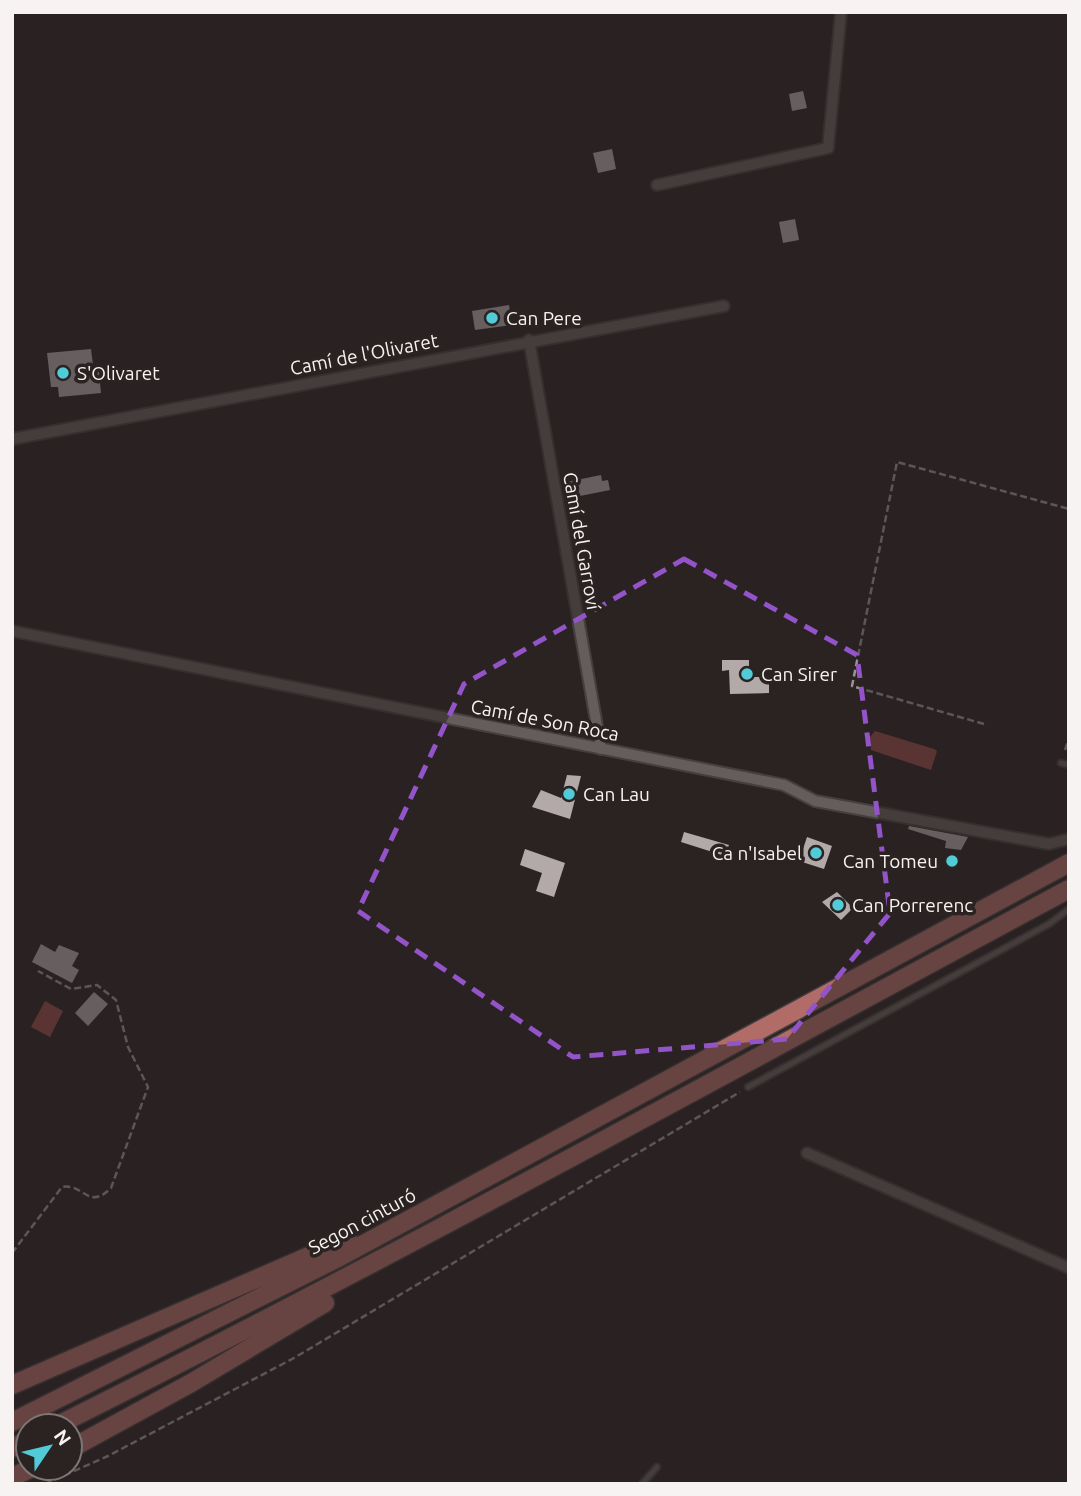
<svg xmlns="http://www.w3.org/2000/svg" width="1081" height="1496" font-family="Ubuntu,sans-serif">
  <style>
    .water { fill: #954945 }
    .building { fill: #b2a9a8 }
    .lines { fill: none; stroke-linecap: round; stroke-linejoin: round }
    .service-casing { stroke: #453f3f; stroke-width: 9 }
    .minor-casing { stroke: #453f3f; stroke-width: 14 }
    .trunk-casing { stroke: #453f3f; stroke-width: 21 }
    .path { stroke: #9a9494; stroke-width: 2.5; stroke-dasharray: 7 3.5; stroke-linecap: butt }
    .service { stroke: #655d5c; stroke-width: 5 }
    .minor { stroke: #655d5c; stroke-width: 10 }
    .trunk { stroke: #b16c67; stroke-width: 18 }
    .marked { fill: none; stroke: #9454c9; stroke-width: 5; stroke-dasharray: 14 9; stroke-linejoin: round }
    .poi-dot { fill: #52cbd8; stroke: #2a2322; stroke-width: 2.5 }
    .labels { text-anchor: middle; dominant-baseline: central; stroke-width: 7; stroke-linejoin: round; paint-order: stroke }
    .poi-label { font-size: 19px; fill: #f8f3f3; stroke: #2a2322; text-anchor: start }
    .street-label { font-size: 19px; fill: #f8f3f3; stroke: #2a2322 }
  </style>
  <rect width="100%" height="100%" fill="#2a2322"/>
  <!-- water -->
  <g class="water">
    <polygon points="875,731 934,749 937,751 931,770 871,750 870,737"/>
    <polygon points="45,1001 63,1011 50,1037 31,1027"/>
  </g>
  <!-- building -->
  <g class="building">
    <polygon points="803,91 807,108 792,111 789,94"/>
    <polygon points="612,149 616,169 598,173 593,153"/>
    <polygon points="795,219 799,240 783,243 779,222"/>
    <polygon points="509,305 512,325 475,330 472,311"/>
    <polygon points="91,349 94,373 99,372 101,393 59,397 58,387 51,387 47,353"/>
    <polygon points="601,475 602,481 608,480 610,490 565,499 562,483"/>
    <polygon points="722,660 749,660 749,677 769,677 769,693 730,694 729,670 722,671"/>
    <polygon points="567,775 581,776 570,819 532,807 541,790 561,798"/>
    <polygon points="909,826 968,837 961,850 945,848 946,841 908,829"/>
    <polygon points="684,832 729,845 725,856 681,842"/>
    <polygon points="807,837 832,846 824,869 799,861"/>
    <polygon points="525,849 565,863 554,897 536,891 542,873 520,865"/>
    <polygon points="837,892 853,908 841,920 822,902"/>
    <polygon points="41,944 55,952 59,945 79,953 72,966 79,970 72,983 32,962"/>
    <polygon points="94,992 108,1004 88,1026 75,1013"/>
  </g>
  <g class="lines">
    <defs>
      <g id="service">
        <polyline points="1061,763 1069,765"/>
        <polyline points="748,1087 1049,924 1069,909"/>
        <polyline points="642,1484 657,1467"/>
      </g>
      <g id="minor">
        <polyline points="657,185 828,148 841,12"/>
        <polyline points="529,340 601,749"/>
        <polyline points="12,439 724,306"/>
        <polyline points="12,631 784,785 815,801 1049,844 1069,839"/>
        <polyline points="807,1153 1069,1268"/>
      </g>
      <g id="trunk">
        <polyline points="12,1385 348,1239"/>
        <polyline points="12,1422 336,1259 1069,863"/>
        <path d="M56,1426C398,1255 732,1070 1069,889"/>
        <polyline points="12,1448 28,1440"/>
        <polyline points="70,1449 191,1383 325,1303"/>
        <polyline points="12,1477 32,1468"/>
      </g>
    </defs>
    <!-- service casing -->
    <use href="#service" class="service-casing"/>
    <!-- minor casing -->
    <use href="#minor" class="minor-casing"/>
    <!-- trunk casing -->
    <use href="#trunk" class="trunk-casing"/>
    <!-- path -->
    <g class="path">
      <polyline points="984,724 852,686 897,462 1069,509"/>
      <polyline points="1065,750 1069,738"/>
      <path d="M12,1253L62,1187C84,1183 88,1211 111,1188L148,1087L128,1047L116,1000L97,985L71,989L38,971"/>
      <polyline points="45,1484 108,1456 294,1358 740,1092"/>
    </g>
    <!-- service -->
    <use href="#service" class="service"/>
    <!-- minor -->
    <use href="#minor" class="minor"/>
    <!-- trunk -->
    <use href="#trunk" class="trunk"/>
  </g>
  <!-- marked area -->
  <path d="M0 0H1081V1496H0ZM684,559L857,655L890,913L787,1039L573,1057L358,911L464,684Z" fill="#2a2322" fill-opacity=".55" fill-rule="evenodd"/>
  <path class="marked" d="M684,559L857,655L890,913L787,1039L573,1057L358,911L464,684Z"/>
  <!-- markers -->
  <g class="poi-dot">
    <circle cx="492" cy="318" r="7"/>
    <circle cx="63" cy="373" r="7"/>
    <circle cx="747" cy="674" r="7"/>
    <circle cx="569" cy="794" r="7"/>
    <circle cx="816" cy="853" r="7"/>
    <circle cx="952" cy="861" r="7"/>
    <circle cx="838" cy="905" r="7"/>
  </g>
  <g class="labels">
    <!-- poi labels -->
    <g class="poi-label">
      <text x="506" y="318">Can Pere</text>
      <text x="77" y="373">S'Olivaret</text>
      <text x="761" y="674">Can Sirer</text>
      <text x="583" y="794">Can Lau</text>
      <text x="802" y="853" text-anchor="end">Ca n'Isabel</text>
      <text x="938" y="861" text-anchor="end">Can Tomeu</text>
      <text x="852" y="905">Can Porrerenc</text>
    </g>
    <!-- street labels -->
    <g class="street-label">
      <text transform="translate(364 354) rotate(-11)">Camí de l'Olivaret</text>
      <text transform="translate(582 541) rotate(80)">Camí del Garroví</text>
      <text transform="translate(545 720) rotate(11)">Camí de Son Roca</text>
      <text transform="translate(362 1221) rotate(-28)">Segon cinturó</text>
    </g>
  </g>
  <!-- border -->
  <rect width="1081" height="1496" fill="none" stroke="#f8f3f3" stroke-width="28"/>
  <!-- north arrow -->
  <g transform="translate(49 1447) rotate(55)"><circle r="33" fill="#2a2322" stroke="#7c7676" stroke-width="2"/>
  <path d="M0-5L12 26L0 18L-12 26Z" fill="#52cbd8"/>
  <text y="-10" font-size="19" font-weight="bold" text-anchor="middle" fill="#f8f3f3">N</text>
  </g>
</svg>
